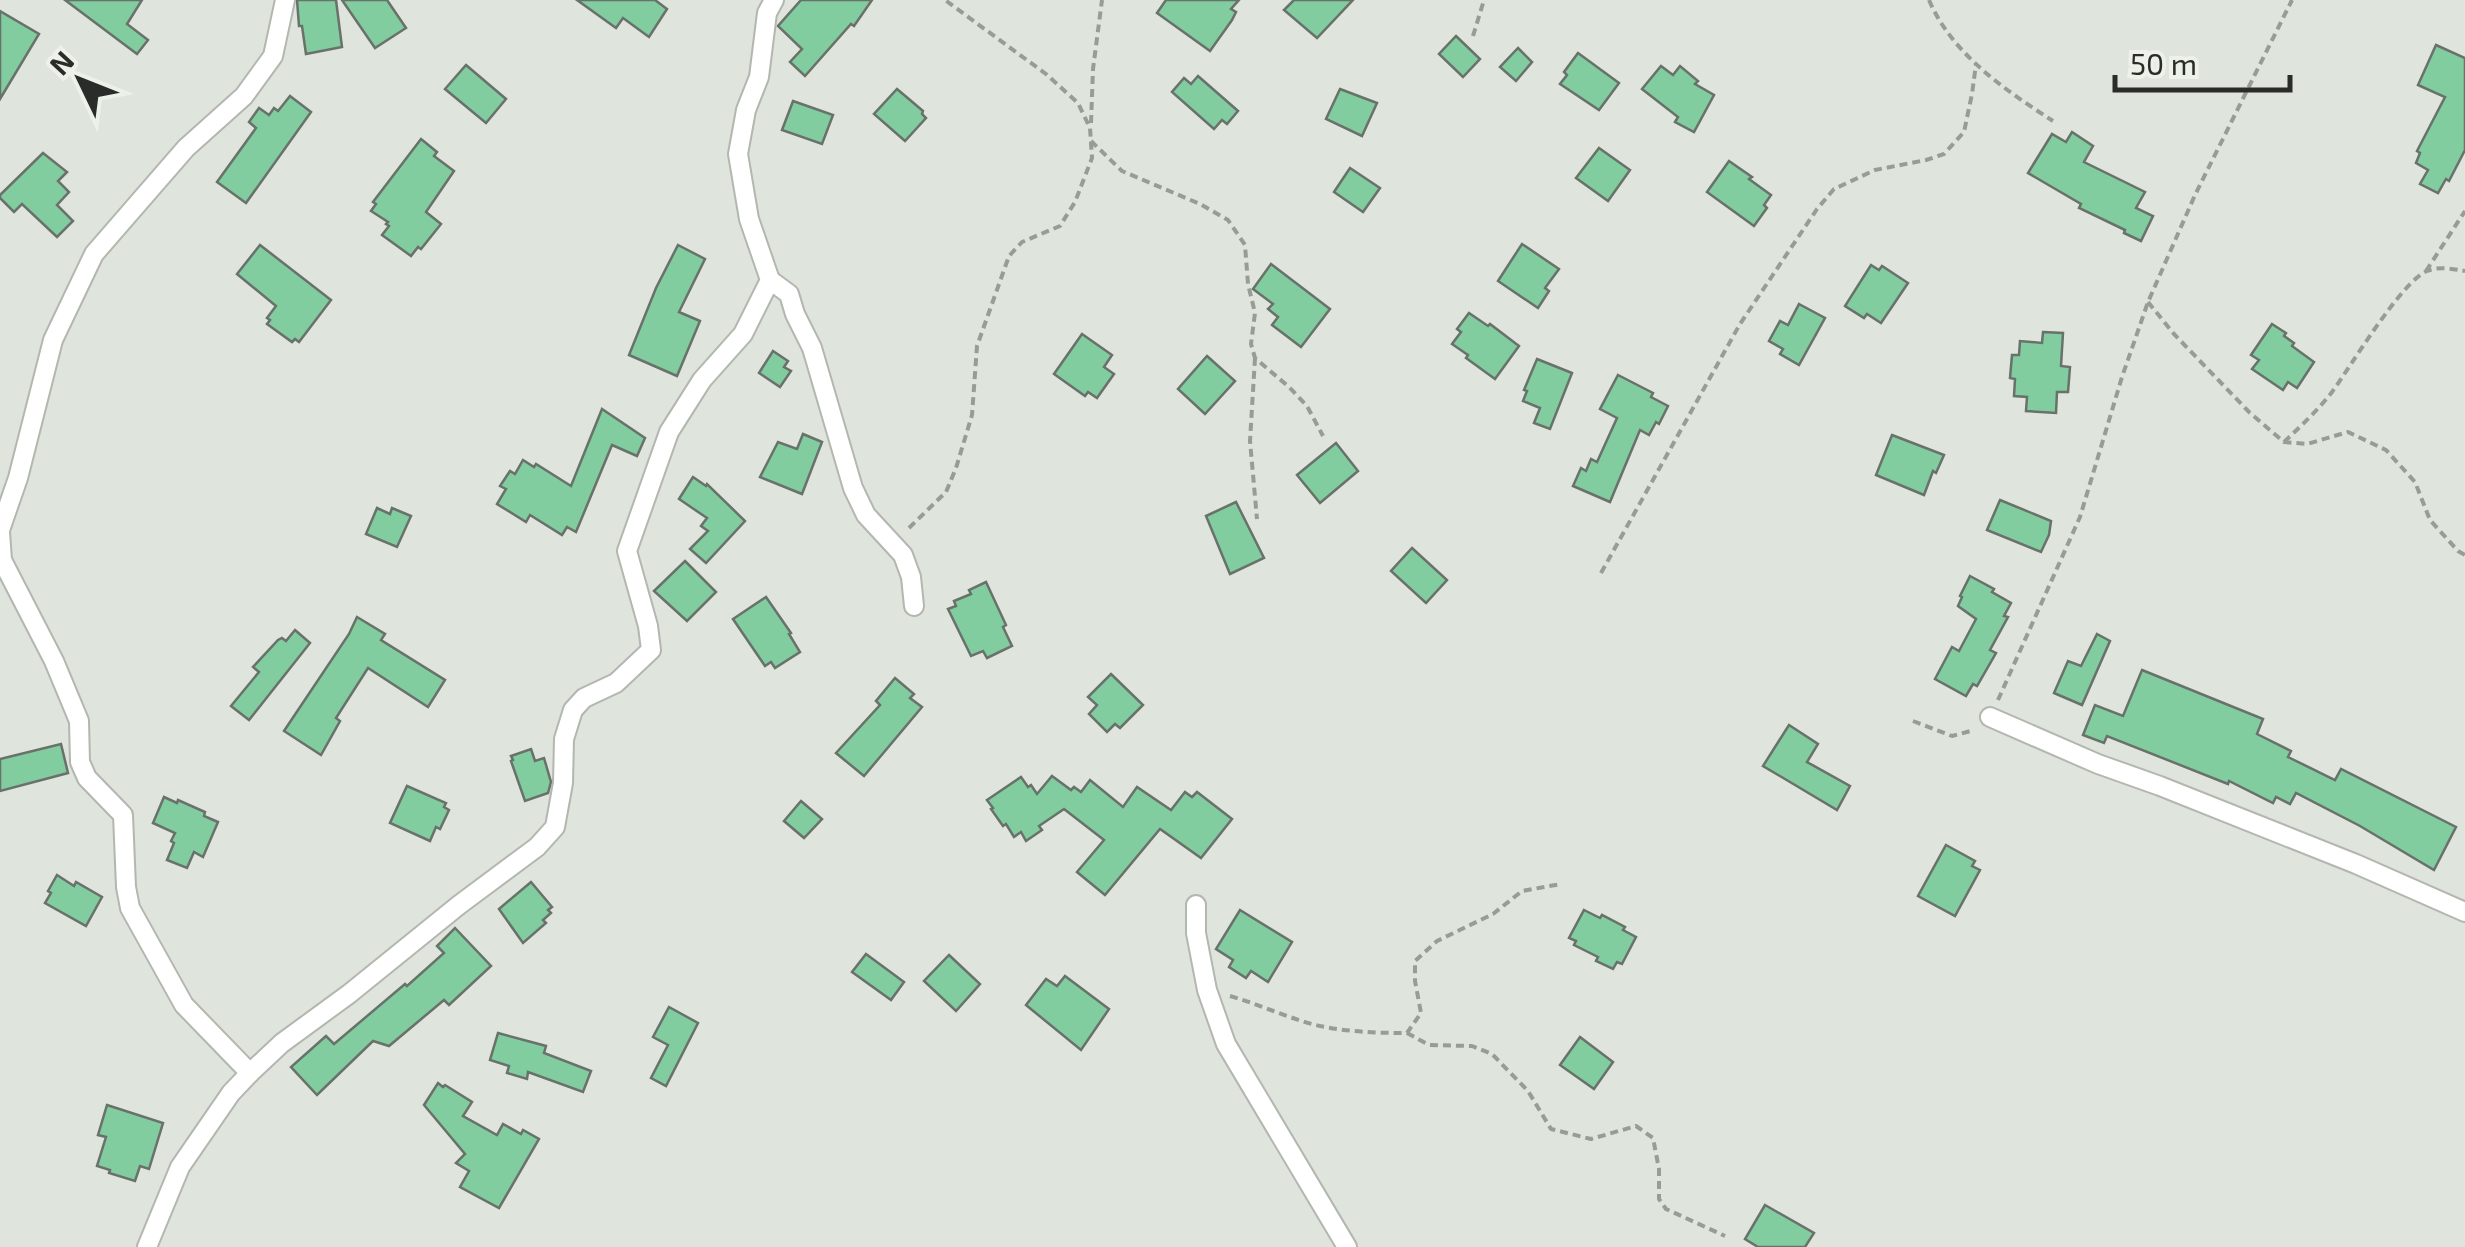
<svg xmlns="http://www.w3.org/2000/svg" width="2465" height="1247" font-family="'Exo 2',sans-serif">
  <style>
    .building { fill: #81cd9f; stroke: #69716b; stroke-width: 2.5 }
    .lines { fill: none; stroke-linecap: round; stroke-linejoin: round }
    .street-casing { stroke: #b2b7af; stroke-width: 22 }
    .path { stroke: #989c96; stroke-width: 4; stroke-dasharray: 8 5; stroke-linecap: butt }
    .street { stroke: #fff; stroke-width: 18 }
  </style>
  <rect width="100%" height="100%" fill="#dfe4dc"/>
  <!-- building -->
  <g class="building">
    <polygon points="65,0 142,0 127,24 148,40 137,54"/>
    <polygon points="297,0 336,0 342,47 306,54 302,26 299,26"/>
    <polygon points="342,0 387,0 406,28 375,48"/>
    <polygon points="577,0 655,0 667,9 649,37 623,18 616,28"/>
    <polygon points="801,0 872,0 854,26 851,24 805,76 790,62 802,49 778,26"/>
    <polygon points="1166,0 1239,0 1231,9 1236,12 1232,20 1210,51 1157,13"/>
    <polygon points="1294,0 1353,0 1317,38 1284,10"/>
    <polygon points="0,11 39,34 0,99"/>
    <polygon points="1456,36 1480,59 1463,77 1439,54"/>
    <polygon points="2436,45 2465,58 2465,150 2449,181 2446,179 2438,193 2420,184 2428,170 2416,163 2420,153 2417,151 2445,97 2418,85"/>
    <polygon points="1518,48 1532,62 1516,81 1500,67"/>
    <polygon points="1578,53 1619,83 1599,110 1560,84 1567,75 1564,72"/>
    <polygon points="466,65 506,99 486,123 445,89"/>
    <polygon points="1661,66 1673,75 1680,66 1698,81 1695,84 1714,95 1694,132 1675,122 1678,117 1642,89"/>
    <polygon points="1198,76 1238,111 1227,124 1222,120 1214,129 1172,92 1184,78 1191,84"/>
    <polygon points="897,89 923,111 922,114 926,118 905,141 874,114"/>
    <polygon points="1340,89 1377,103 1362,136 1326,119"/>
    <polygon points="290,96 311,112 246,203 217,182 256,128 249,122 259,108 269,115 274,108 278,111"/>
    <polygon points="793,101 833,115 822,144 782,130"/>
    <polygon points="2072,132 2093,146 2084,162 2145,192 2136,208 2153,216 2141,241 2124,233 2125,230 2079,208 2081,204 2028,173 2052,134 2066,142"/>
    <polygon points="421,139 437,152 434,156 454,171 426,212 441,224 421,249 418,247 411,256 382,235 389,226 386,224 388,222 371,211 376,204 373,202"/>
    <polygon points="1599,148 1630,170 1608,201 1576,178"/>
    <polygon points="43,153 67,172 58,181 69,192 57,205 73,221 57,237 22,204 14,212 0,198 0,195"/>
    <polygon points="1729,161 1752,177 1749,179 1771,195 1764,205 1767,208 1754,226 1707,192"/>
    <polygon points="1350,168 1380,188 1363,212 1334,192"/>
    <polygon points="1522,244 1559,269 1545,288 1549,291 1538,308 1498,281"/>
    <polygon points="260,245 331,300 299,342 295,339 292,342 267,324 270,320 267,318 276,306 237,274"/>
    <polygon points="678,245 705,259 679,312 700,321 677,376 629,355 656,288"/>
    <polygon points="1271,264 1330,309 1301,347 1272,325 1278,317 1268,309 1273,304 1253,289"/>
    <polygon points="1871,265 1879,270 1882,266 1908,283 1881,323 1867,314 1864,318 1845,306"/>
    <polygon points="1799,304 1825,318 1799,365 1780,354 1783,349 1769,341 1780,321 1788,325"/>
    <polygon points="1469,313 1488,326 1490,324 1519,346 1495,379 1466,358 1468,355 1452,344 1461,332 1457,329"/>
    <polygon points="2272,324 2286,333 2284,336 2294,343 2292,346 2314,362 2297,388 2288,382 2283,390 2252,369 2259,360 2251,355"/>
    <polygon points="2043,332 2063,333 2061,366 2070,367 2068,392 2057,392 2056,413 2026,411 2027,397 2014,396 2015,379 2010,378 2012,355 2019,355 2020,341 2042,343"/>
    <polygon points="1082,334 1112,355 1104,367 1114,374 1097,398 1088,392 1085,396 1054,374"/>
    <polygon points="773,351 788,361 784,367 791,371 780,387 759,373"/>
    <polygon points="1207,356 1235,381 1205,414 1178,389"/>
    <polygon points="1537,359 1572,373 1550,429 1534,423 1540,408 1523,401 1527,391 1524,390"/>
    <polygon points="1618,375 1653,393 1651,397 1668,406 1659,424 1656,422 1649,435 1640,430 1610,502 1573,486 1581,468 1586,471 1591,459 1597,462 1617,418 1600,409"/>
    <polygon points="602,409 645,438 637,456 612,445 576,532 567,527 562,535 530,515 526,522 497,504 506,489 500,486 510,471 515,474 523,460 534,467 536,464 571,486"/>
    <polygon points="803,434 822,442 802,494 760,477 778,442 797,449"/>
    <polygon points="1892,435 1944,455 1936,473 1933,471 1924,495 1876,475"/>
    <polygon points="1336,443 1358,471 1320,503 1297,475"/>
    <polygon points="693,477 706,486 707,484 745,521 706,563 690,549 708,531 701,526 707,518 679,499"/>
    <polygon points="2000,500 2051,521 2049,535 2041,552 1987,530"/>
    <polygon points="1236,502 1264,558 1230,574 1206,516"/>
    <polygon points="377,508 390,514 392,508 411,516 397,547 366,534"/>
    <polygon points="1412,548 1447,580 1426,603 1391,571"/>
    <polygon points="685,561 716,592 687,621 654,591"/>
    <polygon points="1970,576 1994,589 1992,592 2011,603 2004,616 2008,617 1990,650 1996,653 1977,686 1973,684 1966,696 1935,679 1952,647 1959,651 1976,619 1958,606 1962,597 1960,596"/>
    <polygon points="986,582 1006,625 1003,627 1012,646 987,658 983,651 971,656 948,609 956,606 954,601 971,594 969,590"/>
    <polygon points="766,597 791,633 789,634 800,652 775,668 771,662 765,666 733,619"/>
    <polygon points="357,617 385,634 381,640 445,680 428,707 368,668 336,718 340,721 321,755 284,731 349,634"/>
    <polygon points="295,630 310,643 249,720 231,706 259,672 253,667 278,640 282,638 286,641"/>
    <polygon points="2097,634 2110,641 2082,705 2054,693 2068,661 2081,666"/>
    <polygon points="2142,670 2263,719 2257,734 2291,751 2288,757 2335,780 2341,769 2456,827 2434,870 2360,826 2296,793 2290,804 2276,797 2273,803 2229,781 2228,784 2107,736 2104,743 2083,735 2095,705 2123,716"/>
    <polygon points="1111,674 1143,705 1120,728 1115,724 1107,732 1089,714 1097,705 1088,697"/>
    <polygon points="895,678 914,694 910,698 922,707 864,776 836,753 880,705 876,701"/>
    <polygon points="1789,725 1818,744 1807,762 1850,786 1837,810 1763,766"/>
    <polygon points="61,744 68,773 0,791 0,759"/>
    <polygon points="531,749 535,761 544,758 551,782 548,793 525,801 511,761 513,760 511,756"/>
    <polygon points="1052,776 1071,790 1074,787 1081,792 1090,780 1123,807 1137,787 1171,810 1185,792 1192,797 1197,792 1232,819 1201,858 1160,829 1105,895 1077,872 1104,840 1064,809 1039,826 1042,830 1026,841 1021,832 1014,837 1006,824 1003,826 991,809 993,808 987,800 1021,777 1028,787 1031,785 1037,794"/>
    <polygon points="407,786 446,803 444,807 449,810 440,829 436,827 430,841 390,823"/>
    <polygon points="164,797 177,803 178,800 205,812 204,816 218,822 203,857 194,852 187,868 167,860 174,843 171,841 175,833 153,823"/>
    <polygon points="801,801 822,819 804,838 784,821"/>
    <polygon points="1946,845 1975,861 1972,866 1980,870 1955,916 1918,896"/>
    <polygon points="57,875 74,886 76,882 102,897 86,926 45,903 51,893 48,891"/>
    <polygon points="531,882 552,907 548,910 551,913 543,920 546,923 523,943 499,909"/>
    <polygon points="1240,910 1292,942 1268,982 1251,971 1246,978 1229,967 1233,960 1216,949"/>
    <polygon points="1584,910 1600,918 1602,915 1625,927 1623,930 1636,937 1622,964 1617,962 1613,969 1596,961 1598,957 1574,945 1576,941 1569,938"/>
    <polygon points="455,928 491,966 449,1005 444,1000 389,1046 373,1041 317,1095 291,1067 326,1036 334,1044 405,984 407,986 444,953 437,946"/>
    <polygon points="866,954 904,982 891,1000 852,972"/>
    <polygon points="949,955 980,984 956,1011 924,981"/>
    <polygon points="1065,976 1109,1009 1081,1050 1026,1005 1046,979 1057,986"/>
    <polygon points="669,1007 698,1023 666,1086 651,1078 668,1045 653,1037"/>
    <polygon points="498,1033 546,1046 544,1053 591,1071 583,1092 528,1072 527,1079 507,1073 509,1066 490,1060"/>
    <polygon points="1580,1037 1613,1062 1594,1089 1560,1065"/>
    <polygon points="438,1083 443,1087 445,1085 472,1102 463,1116 497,1135 503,1124 521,1134 523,1130 539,1139 499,1208 460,1187 469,1171 456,1163 465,1154 424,1105"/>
    <polygon points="107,1105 163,1123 149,1169 140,1166 135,1181 109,1173 110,1170 97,1166 106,1137 98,1135"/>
    <polygon points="1765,1205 1814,1233 1805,1247 1758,1247 1745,1239"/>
  </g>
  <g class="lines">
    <defs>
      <g id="street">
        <polyline points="770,280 789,294 795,314 812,348 853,488 866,515 903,555 911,577 914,606"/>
        <polyline points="0,530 18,478 53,340 94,254 186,148 244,96 273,56 285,0"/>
        <polyline points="0,532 2,560 54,661 79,721 80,762 87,778 123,815 126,887 130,908 184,1005 250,1073"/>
        <polyline points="1990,717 2098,764 2160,786 2356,864 2465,912"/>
        <polyline points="1196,905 1196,933 1207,990 1226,1044 1347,1247"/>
        <polyline points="147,1247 180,1167 231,1093 250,1073 282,1043 349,994 459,905 537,847 555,827 563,783 564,739 573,710 584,698 616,683 651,650 648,626 627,551 669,432 702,380 743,334 770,280 749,219 738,154 746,110 759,77 767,13 774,0"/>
      </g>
    </defs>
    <!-- street casing -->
    <use href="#street" class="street-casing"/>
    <!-- path -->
    <g class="path">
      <path d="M1929,0C1952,54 2005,90 2053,121"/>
      <polyline points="1473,36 1484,0"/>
      <polyline points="1091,123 1093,69 1102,0"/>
      <polyline points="1091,141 1122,171 1200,204 1228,220 1245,245 1248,284 1255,313 1251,344 1255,358 1289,387 1307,406 1323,436"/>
      <polyline points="2426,271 2465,211"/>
      <polyline points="2148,302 2174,334 2250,413 2284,442 2307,444 2348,432 2386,450 2415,482 2430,520 2458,551 2465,555"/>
      <polyline points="1255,358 1250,441 1257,519"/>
      <path d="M2284,442C2301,426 2318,410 2332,392C2351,366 2401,282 2427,271C2439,266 2453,269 2465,271"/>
      <polyline points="909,528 946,492 956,468 972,415 977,346 1009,256 1022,242 1060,226 1075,202 1092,158 1090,128 1078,103 1046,74 945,0"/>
      <polyline points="1601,573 1740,324 1817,209 1834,189 1875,170 1926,160 1944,154 1964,132 1972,94 1976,64"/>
      <polyline points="1998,700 2080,517 2122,377 2148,302 2195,195 2292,0"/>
      <polyline points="1913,721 1952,736 1974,730"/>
      <path d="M1230,996C1261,1005 1290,1019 1320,1026C1349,1032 1377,1033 1407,1033L1421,1013L1415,981V961L1437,941L1493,914L1522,891L1561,884"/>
      <polyline points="1407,1033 1429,1045 1472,1046 1492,1054 1528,1091 1551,1129 1591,1139 1636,1126 1653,1138 1659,1169 1659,1199 1666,1209 1725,1236"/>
    </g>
    <!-- street -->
    <use href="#street" class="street"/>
  </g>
  <!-- north arrow -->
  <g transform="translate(80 80) rotate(313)" stroke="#ecf1e9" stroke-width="8" paint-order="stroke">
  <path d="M0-8L18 38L0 25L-18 38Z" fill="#2a2c29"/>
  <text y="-15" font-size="28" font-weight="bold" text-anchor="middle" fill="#2a2c29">N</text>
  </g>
  <!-- scale -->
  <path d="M2115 75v15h175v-15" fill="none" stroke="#2a2c29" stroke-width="5"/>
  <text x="2130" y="75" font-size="30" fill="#2a2c29" stroke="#ecf1e9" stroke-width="8" paint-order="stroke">50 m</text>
</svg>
